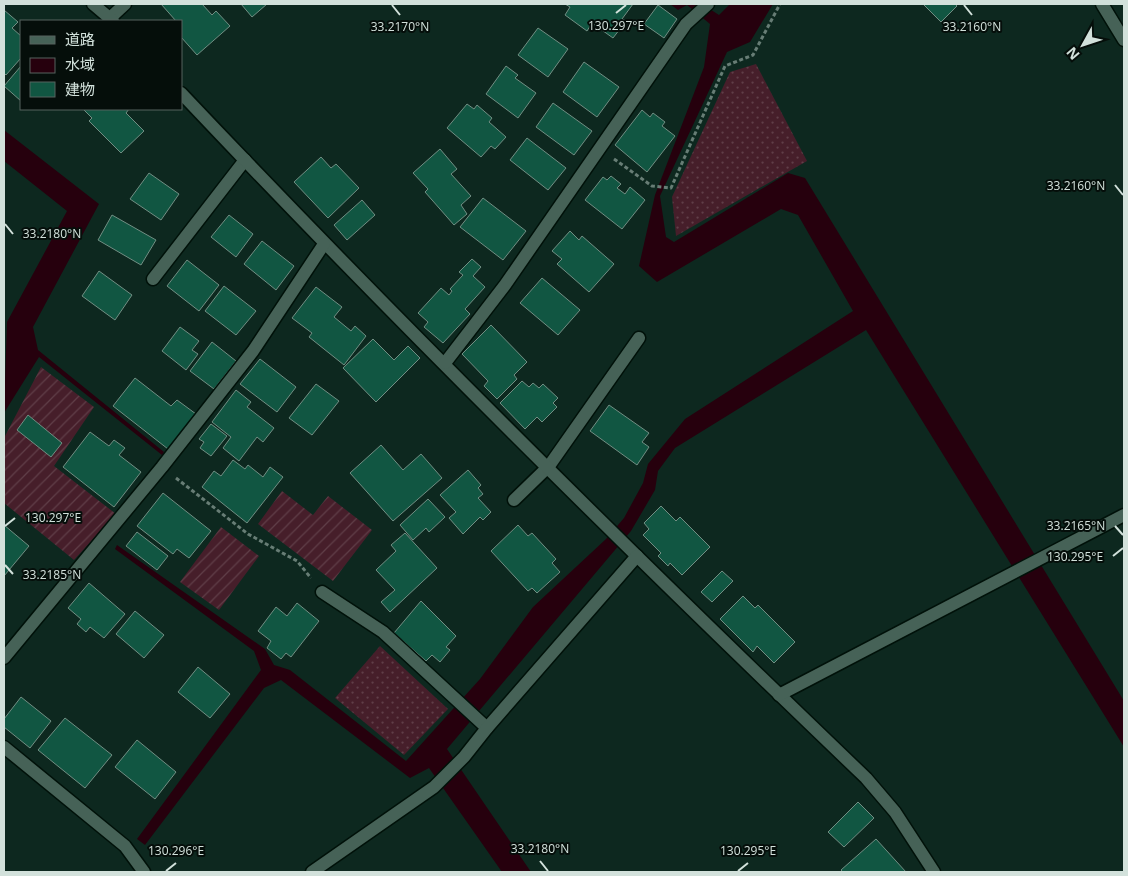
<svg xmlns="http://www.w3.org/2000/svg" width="1128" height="876" font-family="'Open Sans','Noto Sans JP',sans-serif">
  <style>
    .grass { fill: url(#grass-dots) }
    .garden { fill: url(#garden-furrows) }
    .water { fill: #26000d }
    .building { fill: #115642; stroke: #718e83 }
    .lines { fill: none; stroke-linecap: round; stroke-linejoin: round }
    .lane-casing { stroke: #001109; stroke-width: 15 }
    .street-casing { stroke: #001109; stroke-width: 15 }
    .path { stroke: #677d75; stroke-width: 3; stroke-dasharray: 4 2.5; stroke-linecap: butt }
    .lane { stroke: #466257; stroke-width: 12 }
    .street { stroke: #466257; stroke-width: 12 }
    .ticks { fill: none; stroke: #d2e1db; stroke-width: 2 }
    .ticks-label { font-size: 12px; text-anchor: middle; fill: #d2e1db; stroke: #050e0a; stroke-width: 4; stroke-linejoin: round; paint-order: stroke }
  </style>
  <defs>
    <pattern id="grass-dots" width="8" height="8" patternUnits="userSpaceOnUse" patternTransform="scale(1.25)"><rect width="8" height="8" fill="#461e2a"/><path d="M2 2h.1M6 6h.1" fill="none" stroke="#603e48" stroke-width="1.8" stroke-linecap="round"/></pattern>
    <pattern id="garden-furrows" width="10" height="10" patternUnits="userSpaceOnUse" patternTransform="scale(1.25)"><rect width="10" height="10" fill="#461e2a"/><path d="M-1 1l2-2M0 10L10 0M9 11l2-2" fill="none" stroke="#603e48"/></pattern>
  </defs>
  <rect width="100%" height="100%" fill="#0d281f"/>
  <!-- grass -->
  <g class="grass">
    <polygon points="756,64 807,161 676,236 672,197 730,72"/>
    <polygon points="380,646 448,709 404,755 335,698"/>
  </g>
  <!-- garden -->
  <g class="garden">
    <polygon points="41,367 94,407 54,466 116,514 74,560 4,503 4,438"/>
    <polygon points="282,491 313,515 328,496 372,530 333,581 258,524"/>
    <polygon points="221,527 259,556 219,610 180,582"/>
  </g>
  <!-- water -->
  <g class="water">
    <polygon points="670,4 702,4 719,15 730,4 773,4 750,42 727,52 660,196 666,237 674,242 788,173 805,178 1124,701 1124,747 866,330 675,448 658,471 655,490 631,531 447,749 531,872 502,872 429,768 410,778 281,680 264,688 145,845 137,839 261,670 254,651 115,549 117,545 265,649 274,665 290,670 406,761 480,679 533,607 606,539 624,518 643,483 648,464 685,419 853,311 798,215 781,209 657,282 639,266 655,195 704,67 710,24 687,5 678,10"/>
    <polygon points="4,130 99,204 33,327 38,350 164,452 162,455 39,357 4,413 7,322 67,211 4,161"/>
  </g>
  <!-- building -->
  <g class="building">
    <polygon points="161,4 202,4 212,15 216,11 230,26 197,55 181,37 181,21 176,21"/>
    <polygon points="241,4 267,4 252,17"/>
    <polygon points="565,4 633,4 622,19 626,21 613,38 592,23 587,31 565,15 570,7"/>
    <polygon points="923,4 955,4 957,6 941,22"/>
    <polygon points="658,5 677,19 664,38 644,24"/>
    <polygon points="4,10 18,22 12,28 21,36 21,58 6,75 4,73"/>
    <polygon points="538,28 568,49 548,77 518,55"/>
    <polygon points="584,62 619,87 597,117 563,92"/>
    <polygon points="21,66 21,101 4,86"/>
    <polygon points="506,66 518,75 515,78 536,93 518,118 486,94"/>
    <polygon points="553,103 592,131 574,155 536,127"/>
    <polygon points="467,104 474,109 477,105 492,118 489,122 506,137 495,149 491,146 481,157 447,128"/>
    <polygon points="83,109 129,109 126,113 144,131 121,153 89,121 92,118"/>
    <polygon points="642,110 650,117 653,113 665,122 662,126 675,136 647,172 615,145"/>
    <polygon points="527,138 566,168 548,190 510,160"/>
    <polygon points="440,149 457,169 451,174 471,196 461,205 467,214 454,225 425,192 428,189 413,173"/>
    <polygon points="321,157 331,168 336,164 359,188 328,218 294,182"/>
    <polygon points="149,173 179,194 161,220 130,199"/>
    <polygon points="611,176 621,184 617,188 625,194 630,187 645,200 622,229 585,200 603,177 607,180"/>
    <polygon points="483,198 526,231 503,260 460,227"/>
    <polygon points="362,200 375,215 347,240 334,225"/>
    <polygon points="112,215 156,240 141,265 98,240"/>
    <polygon points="229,215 253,234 236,257 211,237"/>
    <polygon points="570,231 579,240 582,236 614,264 589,292 557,264 562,259 552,251"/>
    <polygon points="262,241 294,266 276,290 244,264"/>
    <polygon points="472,259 481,267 473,276 485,287 465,309 470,314 443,343 424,327 428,322 418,313 441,288 449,295 452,291 450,289 463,275 459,272"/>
    <polygon points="187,260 219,285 199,311 167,286"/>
    <polygon points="99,271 132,295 115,320 82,296"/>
    <polygon points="542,278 580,310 558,335 520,303"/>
    <polygon points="224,286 256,311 236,335 205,311"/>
    <polygon points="316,287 342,307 334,317 351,331 355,326 366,336 344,365 309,337 312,333 292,318"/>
    <polygon points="491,325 527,362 514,375 517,379 497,399 484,386 488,381 462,354"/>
    <polygon points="180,327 199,341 192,350 198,354 186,370 162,351"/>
    <polygon points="373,339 394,360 408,346 420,358 376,402 343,368"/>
    <polygon points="212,342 236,361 214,389 190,371"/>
    <polygon points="260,359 296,387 277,412 240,384"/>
    <polygon points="135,378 171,406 177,400 196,414 168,449 113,406"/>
    <polygon points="522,381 529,387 533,383 539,388 543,384 558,398 553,403 557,407 542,422 537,417 525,429 500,403"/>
    <polygon points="316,384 339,401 312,435 289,418"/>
    <polygon points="236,390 251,402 247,407 274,428 263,442 257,437 239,461 223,448 231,437 212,422"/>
    <polygon points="609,405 649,433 642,442 649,447 637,465 590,431"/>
    <polygon points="28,415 62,443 51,457 17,430"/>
    <polygon points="211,424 227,436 211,456 200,448 204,442 199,439"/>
    <polygon points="90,432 109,446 114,440 125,448 119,455 141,472 114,507 63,467"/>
    <polygon points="381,445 403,470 421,454 442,478 393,521 350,473"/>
    <polygon points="233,460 245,469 248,465 263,477 270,467 283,477 247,523 202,487 214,471 221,476"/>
    <polygon points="468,470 481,485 478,488 483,494 478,498 491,512 483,520 480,517 463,534 449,518 456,512 440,495"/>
    <polygon points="163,493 211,531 189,558 177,549 173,554 137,526"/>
    <polygon points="428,499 445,517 429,532 426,528 413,540 400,525"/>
    <polygon points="661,506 676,521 680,517 710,547 682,575 670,563 668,566 658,556 661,553 643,535 649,529 644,523"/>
    <polygon points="4,525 29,546 4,576"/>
    <polygon points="518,525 528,536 532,533 556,559 552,563 560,572 537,593 532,588 528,591 491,551"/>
    <polygon points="137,532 168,556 157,570 126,546"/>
    <polygon points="405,533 437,568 390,612 381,602 395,590 376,570 396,551 391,545"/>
    <polygon points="722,571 733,581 712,602 701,592"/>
    <polygon points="89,583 125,614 104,638 90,627 86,632 77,624 81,619 68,608"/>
    <polygon points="743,596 755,608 758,605 795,642 774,663 757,646 753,652 720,619"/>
    <polygon points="421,601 456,636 446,647 450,650 440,662 432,655 426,661 394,633"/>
    <polygon points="297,603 319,621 291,657 286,653 281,659 267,648 271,641 258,631 276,607 287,616"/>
    <polygon points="135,611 164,635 144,658 116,634"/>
    <polygon points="198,667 230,694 210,718 178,692"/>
    <polygon points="21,697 51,721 30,748 4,727 4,719"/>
    <polygon points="65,718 112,755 85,788 38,750"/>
    <polygon points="137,740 176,772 155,799 115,767"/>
    <polygon points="858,802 874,818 844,847 828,832"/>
    <polygon points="876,839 906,872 843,872 841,870"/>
  </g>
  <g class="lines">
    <defs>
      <g id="lane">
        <polyline points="110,18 125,4"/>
        <polyline points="153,279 245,160"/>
        <polyline points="514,500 549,466 639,338"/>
      </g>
      <g id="street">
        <polyline points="93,4 113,21"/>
        <polyline points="1102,4 1124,40"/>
        <path d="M181,93C403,328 633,555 866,778L895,812L934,872"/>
        <polyline points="445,363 505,285 686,24 708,4"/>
        <polyline points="322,592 383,632 487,728"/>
        <polyline points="4,658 162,467 253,351 324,244"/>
        <polyline points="779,695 1124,515"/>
        <polyline points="4,747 125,846 144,872"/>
        <polyline points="312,872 434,787 464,757 487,728 637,556"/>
      </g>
    </defs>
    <!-- lane casing -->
    <use href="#lane" class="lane-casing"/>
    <!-- street casing -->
    <use href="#street" class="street-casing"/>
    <!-- path -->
    <g class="path">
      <polyline points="614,159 652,186 671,188 725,66 753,55 780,4"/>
      <polyline points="176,478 248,534 297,561 311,578"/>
    </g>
    <!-- lane -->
    <use href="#lane" class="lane"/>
    <!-- street -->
    <use href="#street" class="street"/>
  </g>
  <!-- ticks -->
  <path class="ticks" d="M392,5L400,15M964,5L972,15M616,13L626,5M1115,185L1123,195M5,224L13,234M5,526L15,518M1115,526L1123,535M1113,556L1123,548M5,565L13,574M540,861L548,871M166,871L176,863M738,871L748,863"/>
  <g class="ticks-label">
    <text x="616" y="30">130.297°E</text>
    <text x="972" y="31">33.2160°N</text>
    <text x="400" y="31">33.2170°N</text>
    <text x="1076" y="190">33.2160°N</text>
    <text x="52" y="238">33.2180°N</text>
    <text x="53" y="522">130.297°E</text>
    <text x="1076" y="530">33.2165°N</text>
    <text x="1075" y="561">130.295°E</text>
    <text x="52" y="579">33.2185°N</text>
    <text x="540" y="853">33.2180°N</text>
    <text x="176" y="855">130.296°E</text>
    <text x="748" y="855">130.295°E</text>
  </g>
  <!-- border -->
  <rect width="1128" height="876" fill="none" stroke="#d2e1db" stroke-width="10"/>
  <!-- legend -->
  <rect x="20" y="20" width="162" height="90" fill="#050e0a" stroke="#57625e"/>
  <rect x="30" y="36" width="25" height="8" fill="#466257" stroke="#57625e"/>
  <text x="65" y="45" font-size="15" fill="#d2e1db">道路</text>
  <rect x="30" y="58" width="25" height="15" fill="#26000d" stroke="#57625e"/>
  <text x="65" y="70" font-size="15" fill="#d2e1db">水域</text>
  <rect x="30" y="82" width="25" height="15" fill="#115642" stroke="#57625e"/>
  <text x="65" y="95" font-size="15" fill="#d2e1db">建物</text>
  <!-- north arrow -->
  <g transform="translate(1083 45) rotate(230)" stroke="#050e0a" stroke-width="4" paint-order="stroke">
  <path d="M0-4L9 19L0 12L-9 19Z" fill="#d2e1db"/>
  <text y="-8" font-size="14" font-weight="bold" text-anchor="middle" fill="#d2e1db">N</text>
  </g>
</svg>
